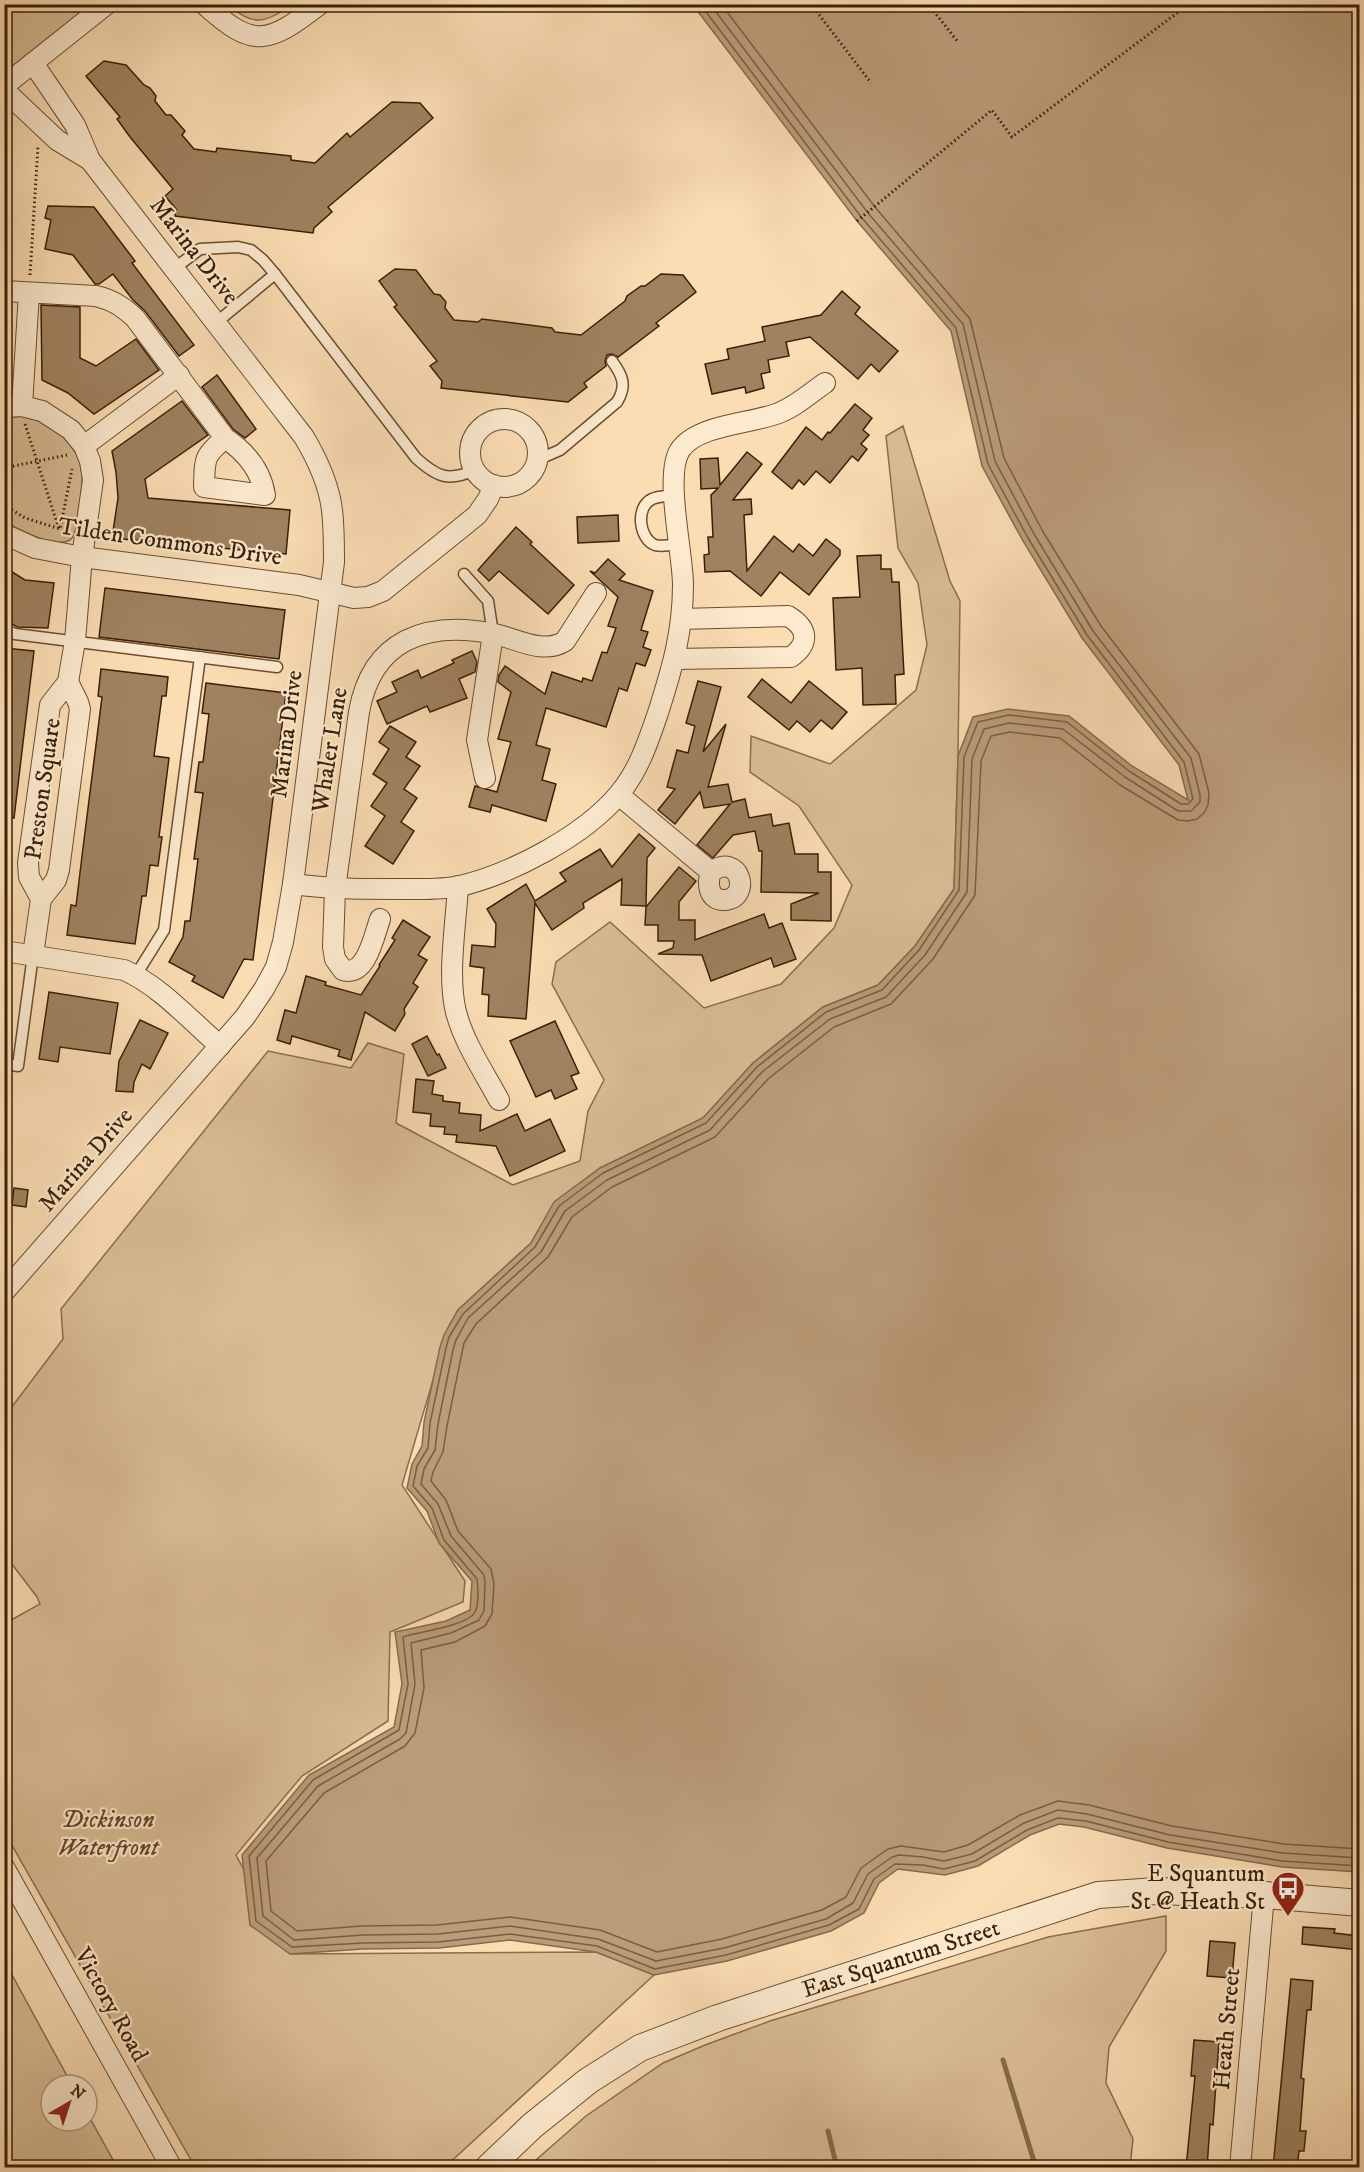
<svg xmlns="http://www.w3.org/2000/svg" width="1364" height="2172" font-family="'IM FELL DW Pica',serif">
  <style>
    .green { fill: #dabd96; stroke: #8a6e4e; stroke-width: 1.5 }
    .water { fill: #ba9c79; stroke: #876a4b; stroke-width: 1.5 }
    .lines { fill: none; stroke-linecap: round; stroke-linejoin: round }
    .shore { stroke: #7a5e40; stroke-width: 1.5 }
    .stream { stroke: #876a4b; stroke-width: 5 }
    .building { fill: #9f8260; stroke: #3b1f06; stroke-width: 1.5 }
    .service-casing { stroke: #6b4e32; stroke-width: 13 }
    .minor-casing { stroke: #6b4e32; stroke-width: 22 }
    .tertiary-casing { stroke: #6b4e32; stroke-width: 28 }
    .path { stroke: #3b1f06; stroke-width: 3; stroke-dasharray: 1.5 3; stroke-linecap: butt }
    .service { stroke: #fce9ce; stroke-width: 10 }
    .minor { stroke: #fce9ce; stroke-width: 20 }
    .tertiary { stroke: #fce9ce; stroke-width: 26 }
    .labels { text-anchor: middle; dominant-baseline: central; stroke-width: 4.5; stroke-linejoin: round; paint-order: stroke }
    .street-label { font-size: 24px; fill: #3b1f06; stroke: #fce9ce }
    .park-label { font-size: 24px; font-style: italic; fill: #63462a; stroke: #fce9ce }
    .poi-label { font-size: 24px; fill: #3b1f06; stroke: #fce9ce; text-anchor: end }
  </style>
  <rect width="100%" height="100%" fill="#fbddb4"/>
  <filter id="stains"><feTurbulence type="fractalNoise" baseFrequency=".00333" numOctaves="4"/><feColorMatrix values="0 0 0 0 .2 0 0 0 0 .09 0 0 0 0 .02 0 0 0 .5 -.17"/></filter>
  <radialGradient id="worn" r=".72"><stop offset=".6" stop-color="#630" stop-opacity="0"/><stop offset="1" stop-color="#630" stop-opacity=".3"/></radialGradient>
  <!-- green -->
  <g class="green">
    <polygon points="5,5 94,5 5,74"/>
    <path d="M229,5H292C267,22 253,28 229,5Z"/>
    <path d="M22,416C50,422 78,442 82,473C83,486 80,501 78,514C77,522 77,535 70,540C55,549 17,529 5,521L4,418Z"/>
    <polygon points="903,426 950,581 960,601 958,756 954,889 915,946 878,985 823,1007 753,1063 703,1118 600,1168 542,1224 531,1243 458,1310 449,1326 402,1485 465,1581 463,1602 390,1632 388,1721 302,1776 236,1855 290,1954 596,1952 654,1975 445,2167 195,2167 5,1833 4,1624 40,1604 37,1597 5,1555 5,1416 63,1339 61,1309 268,1051 351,1068 368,1043 404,1054 396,1123 513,1185 580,1161 588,1111 604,1080 552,984 556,962 610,922 704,1008 781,984 834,928 852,885 799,806 750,772 751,736 830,764 916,690 927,645 918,583 898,548 886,436"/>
    <polygon points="1166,1916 1166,1951 1109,2047 1106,2083 1133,2139 1130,2167 528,2167 586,2116 663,2063 705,2045 770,2021 1048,1937"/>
    <polygon points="5,1962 72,2085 51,2085 51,2121 87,2121 87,2113 117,2167 5,2167"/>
  </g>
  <!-- water -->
  <polygon class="water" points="693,5 1359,5 1359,1872 1282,1867 1167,1848 1084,1827 1059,1824 1030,1835 978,1866 945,1875 898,1869 879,1883 864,1913 831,1931 727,1961 654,1975 596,1952 510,1940 439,1948 363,1949 290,1954 250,1925 242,1855 309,1775 394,1727 402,1684 395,1632 446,1621 470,1610 472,1581 439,1543 427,1511 407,1488 412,1464 422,1446 424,1422 440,1347 444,1335 458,1310 531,1243 554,1202 600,1168 703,1118 753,1063 823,1007 878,985 915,946 954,889 958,756 973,717 1008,709 1069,716 1132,766 1188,800 1179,765 1082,638 1023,541 982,466 951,331 857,221"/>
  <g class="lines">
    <!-- shore -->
    <g class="shore">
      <path d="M700,4L862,218L956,328L988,464L1028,538L1087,635L1184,762L1193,799L1188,804H1181L1129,771L1067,722L1009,715L978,722L964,757L959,890L919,950L882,990L826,1012L757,1067L706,1123L603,1173L559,1206L535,1247L463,1314L449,1337L446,1348L430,1423L428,1448L417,1466L413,1486L432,1508L444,1540L477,1579C478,1587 479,1605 475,1612C468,1626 417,1632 403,1637L408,1684L399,1730L313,1780L249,1856L256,1921L292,1947L363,1943L438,1942L510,1934L597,1946L655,1969L726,1955L829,1925L859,1909L874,1879L895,1864L923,1865L944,1869L975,1861L1027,1830L1058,1818L1086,1821L1168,1842L1282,1861L1360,1866"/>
      <polyline points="710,4 868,213 963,324 995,461 1034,534 1093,631 1191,758 1200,795 1200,802 1191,811 1178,811 1125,777 1063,729 1009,723 984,729 972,759 967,892 925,955 886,997 830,1019 762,1072 710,1130 607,1180 565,1211 541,1252 468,1318 456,1340 453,1350 438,1424 435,1450 424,1469 421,1484 438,1504 451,1536 484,1575 485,1582 484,1611 479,1620 451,1633 411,1643 415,1684 406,1733 400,1739 318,1786 257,1858 263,1916 294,1940 363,1935 438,1934 510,1926 598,1939 656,1961 724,1948 826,1919 853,1903 868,1874 892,1857 899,1855 923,1857 944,1861 972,1854 1024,1823 1058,1810 1087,1814 1170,1835 1283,1853 1360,1858"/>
      <polyline points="721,4 875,207 970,319 1004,458 1042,530 1101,626 1199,754 1209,793 1208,805 1204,813 1197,819 1188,821 1178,820 1120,785 1060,738 1010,732 991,736 981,761 975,895 933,959 891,1004 834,1027 768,1079 715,1137 612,1187 572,1217 548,1257 476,1324 464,1343 447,1426 443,1452 433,1472 431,1481 446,1500 458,1531 491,1569 494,1584 492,1614 485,1626 455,1642 421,1650 424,1688 415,1733 405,1746 324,1793 266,1861 271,1911 297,1931 362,1926 437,1925 510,1917 600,1930 657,1952 722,1939 822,1910 846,1897 861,1868 888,1849 901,1846 944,1852 968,1845 1020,1815 1058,1801 1089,1805 1172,1826 1284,1844 1360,1849"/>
    </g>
    <!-- stream -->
    <g class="stream">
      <polyline points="1003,2060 1036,2168"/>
      <polyline points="828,2131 837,2168"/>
    </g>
  </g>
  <!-- building -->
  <g class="building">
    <polygon points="104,61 126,65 144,85 150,88 156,96 155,101 166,115 171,115 185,131 182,135 194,149 216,152 217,148 291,156 291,160 315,163 347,133 350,137 392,102 420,103 433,118 328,207 332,212 314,228 313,233 175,216 176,209 165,196 173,189 130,137 117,119 120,117 86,76"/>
    <polygon points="48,206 94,207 135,261 132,263 194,345 179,356 145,311 133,300 113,274 99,284 95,284 73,255 45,249 51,220 45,218"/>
    <polygon points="395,269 416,270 434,294 440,295 446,302 445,308 454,320 478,322 482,319 552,328 555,332 581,335 625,301 627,296 641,286 645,286 661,274 683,275 696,292 656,323 659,326 618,357 612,354 607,355 605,361 606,366 584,383 587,387 568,402 441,388 442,381 430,366 437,361 394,307 397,305 379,281"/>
    <polygon points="842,291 860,307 855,314 898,351 879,372 871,364 858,379 810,337 786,342 789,356 768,360 770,372 761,374 764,388 746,393 745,387 712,394 705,364 729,359 727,349 765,341 762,327 821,315"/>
    <polygon points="41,305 80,307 80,358 96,366 136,339 159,370 94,414 68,393 42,380"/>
    <polygon points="217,375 256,429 245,438 233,429 202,387"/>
    <polygon points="182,401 208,435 145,479 148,498 290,510 286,554 112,538 118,498 116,472 112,451"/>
    <polygon points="855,404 872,418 863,430 869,435 861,444 867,449 858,461 852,456 830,483 816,471 804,485 799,480 792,489 772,472 806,427 822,440 828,432 830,433"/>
    <polygon points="747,452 762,464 733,500 751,499 752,514 744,515 747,571 774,536 793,552 799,544 813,556 826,539 840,550 840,555 809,595 780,572 761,596 730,571 705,572 704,555 709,554 708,537 713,537 711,495 718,488 701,489 700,459 718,458 720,485"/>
    <polygon points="618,515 619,541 578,543 577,517"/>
    <polygon points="516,527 532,542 530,544 574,585 548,614 499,571 489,581 478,570"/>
    <polygon points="881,555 881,569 891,569 892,582 899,582 904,674 895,675 896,704 863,705 862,668 836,670 833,598 860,597 857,556"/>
    <polygon points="608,559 625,574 619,580 653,591 641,630 648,632 643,647 651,650 645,666 636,663 627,691 619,688 606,727 546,708 536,745 550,749 542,780 556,784 546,821 492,805 490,812 469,807 475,786 497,792 511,742 498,739 511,692 498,682 499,675 505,666 545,694 552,672 582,682 583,678 592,681 602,652 607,653 616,628 608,626 618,597 590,571 595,573"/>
    <polygon points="4,567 25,580 54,583 48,628 17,627 4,619"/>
    <polygon points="105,588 285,610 279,659 99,637"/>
    <polygon points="4,648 34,651 14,818 4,818"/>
    <polygon points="472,651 477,662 475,672 459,679 467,698 430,712 427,706 387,724 377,701 397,692 392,682 418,670 421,678 454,663 452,660"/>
    <polygon points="101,669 168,677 166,696 162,696 154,756 169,758 159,837 162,837 158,866 150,865 146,896 142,896 135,944 67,935 71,905 76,906 82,856 102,697 98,696"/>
    <polygon points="762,679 791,703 809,681 847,712 832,729 821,720 810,732 797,721 789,730 748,697"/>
    <polygon points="698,681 721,687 703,752 726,724 708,787 728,784 732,802 745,799 749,818 771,814 773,826 789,823 795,854 818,854 818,872 831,872 831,921 791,920 791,904 819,893 761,892 762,851 759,851 755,831 733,835 713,858 697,845 730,804 704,808 700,792 675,824 658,810 675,789 667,787 677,750 688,753 695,726 686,723"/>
    <polygon points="206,683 286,693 253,960 244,959 223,998 192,981 195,976 169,962 183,937 185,921 190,921 198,859 194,859 203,793 195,792 199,762 203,762 209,714 202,713"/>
    <polygon points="390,726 416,742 406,757 420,766 404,789 417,798 401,822 414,831 393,864 365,846 385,816 371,806 387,783 373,774 389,749 379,742"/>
    <polygon points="639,834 655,848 647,858 646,906 621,905 622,879 583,903 584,908 552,930 535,903 526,1019 488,1016 489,995 482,994 484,968 470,966 472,945 495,947 496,924 487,909 526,884 535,901 566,881 560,873 600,849 612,867"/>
    <polygon points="679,867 696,881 679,902 679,920 695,920 695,940 764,914 769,928 782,923 796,959 774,967 771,958 711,981 702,955 658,954 673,948 674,941 658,941 658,925 645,925 646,907"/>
    <polygon points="403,920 430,937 418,955 427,960 413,983 418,987 404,1009 405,1014 395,1031 365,1012 351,1060 338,1056 340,1050 292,1036 290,1044 277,1040 285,1010 296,1013 306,976 326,982 325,985 361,995 380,966 379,965 395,940 392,938"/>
    <polygon points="49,992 118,1003 110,1054 60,1047 58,1062 39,1059"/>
    <polygon points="140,1020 168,1033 150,1069 142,1064 134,1082 133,1092 116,1091 119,1061"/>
    <polygon points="555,1021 579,1073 571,1076 577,1089 555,1099 551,1090 536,1097 510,1041"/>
    <polygon points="427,1036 437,1055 439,1054 446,1068 428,1076 412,1044"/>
    <polygon points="416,1079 434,1081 432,1094 443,1096 443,1101 460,1103 459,1113 481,1115 480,1131 517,1114 525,1131 550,1119 565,1151 510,1176 496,1146 456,1142 457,1135 444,1134 445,1127 430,1126 431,1114 413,1112"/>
    <polygon points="14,1188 28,1190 26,1207 12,1205"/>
    <polygon points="1303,1927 1335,1929 1334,1933 1359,1936 1359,1950 1302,1944"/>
    <polygon points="1210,1941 1235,1943 1232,1978 1207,1976"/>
    <polygon points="1291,1979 1313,1981 1311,2010 1307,2010 1301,2078 1304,2079 1300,2131 1306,2131 1304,2151 1299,2151 1297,2168 1273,2168"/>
    <polygon points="1194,2040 1219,2042 1213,2125 1210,2124 1207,2168 1186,2168 1195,2076 1191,2076"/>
  </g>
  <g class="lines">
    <defs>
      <g id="service">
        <polyline points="175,268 200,249 238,247 251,250 263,260 275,274"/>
        <path d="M217,322L275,274L416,458C437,477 448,482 475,470"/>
        <path d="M537,460L560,450L617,402C627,386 623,376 612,361"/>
        <path d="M675,495C668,496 658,496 652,499C635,507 639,539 655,545C662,547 671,545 679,544"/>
        <polyline points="464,574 488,601 493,634"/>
        <polyline points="4,630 15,634 277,667"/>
        <polyline points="136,975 164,930 200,657"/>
        <polyline points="4,1064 18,1066 33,955"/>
      </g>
      <g id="minor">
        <path d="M204,4C254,50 268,44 320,4"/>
        <polyline points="4,86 107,4"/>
        <polyline points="4,90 57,140 90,160"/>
        <path d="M4,291L96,296C113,300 123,307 135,318L225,438C246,452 261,470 265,495L204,487C205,458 203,457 225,438"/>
        <polyline points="22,406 29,293"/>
        <polyline points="4,407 22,406 42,411 71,430 84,446 90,461 93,480 82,557 75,641 68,682 50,705 28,863 29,877 41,899"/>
        <circle cx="504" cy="453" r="34"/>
        <polyline points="84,446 179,375"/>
        <polyline points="4,534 35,548 82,557 299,585 354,598 368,597 383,591 477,515 488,499 494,485"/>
        <path d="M675,659L791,657C810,643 808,628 788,616L681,619"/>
        <polyline points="485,778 477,740 493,634"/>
        <path d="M619,795L711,872C707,883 708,901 725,900C752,898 740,851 711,872"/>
        <path d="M293,884C329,889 365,889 401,889C420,889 442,890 460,886C513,873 584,836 619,794C639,770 648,742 658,713C672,669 683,632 683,585C683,553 664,475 680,450C697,425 748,424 776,414C794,408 809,394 825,383"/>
        <path d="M458,886C456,924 447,976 456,1012C464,1043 484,1072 499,1100"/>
        <path d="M380,919C374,936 366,978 343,970L335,959L333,947L335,889L359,712C372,639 427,620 495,634C517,639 544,655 565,641L596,593"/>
        <path d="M4,951L124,970C159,985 191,1021 220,1046"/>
        <polyline points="33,955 41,899 56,880 59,870 80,709 78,702 68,682"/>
        <path d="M4,1292L245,1017L264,989L276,967L283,942L293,884L334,562C334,545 334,527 332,510C329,484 317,459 304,437L90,160L75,125L33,63"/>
        <polyline points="4,1867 172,2168"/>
        <polyline points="1240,2168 1264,1895"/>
      </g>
      <polyline id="tertiary" points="488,2168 532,2126 588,2081 640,2048 718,2018 1098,1895 1157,1891 1264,1895 1360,1903"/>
    </defs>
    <!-- service casing -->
    <use href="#service" class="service-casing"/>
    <!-- minor casing -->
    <use href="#minor" class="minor-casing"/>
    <!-- tertiary casing -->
    <use href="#tertiary" class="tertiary-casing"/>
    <!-- path -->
    <g class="path">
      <polyline points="811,4 871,83"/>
      <polyline points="928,4 958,42"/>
      <polyline points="1050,4 1055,10"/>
      <polyline points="698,12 709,4"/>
      <polyline points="857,221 992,110 1012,137 1189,4"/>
      <polyline points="30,275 38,146"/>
      <polyline points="25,424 59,529"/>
      <polyline points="4,433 13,425"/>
      <polyline points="4,468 67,455"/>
      <polyline points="4,505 25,518 60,529 72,469"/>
    </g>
    <!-- service -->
    <use href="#service" class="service"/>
    <!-- minor -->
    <use href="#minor" class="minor"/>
    <!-- tertiary -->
    <use href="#tertiary" class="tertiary"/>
  </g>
  <!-- icons -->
  <defs>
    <symbol id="bus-pin" viewBox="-11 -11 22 30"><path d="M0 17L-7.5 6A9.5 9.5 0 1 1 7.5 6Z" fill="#8f2418" stroke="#fce9ce"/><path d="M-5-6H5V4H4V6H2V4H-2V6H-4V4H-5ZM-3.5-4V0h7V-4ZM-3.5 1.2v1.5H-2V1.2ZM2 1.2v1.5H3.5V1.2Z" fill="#fff"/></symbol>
  </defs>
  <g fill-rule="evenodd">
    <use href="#bus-pin" x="1269" y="1869" width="38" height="52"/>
  </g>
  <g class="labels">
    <!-- street labels -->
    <g class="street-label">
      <text transform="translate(194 251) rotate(52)">Marina Drive</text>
      <text transform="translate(170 542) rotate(8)">Tilden Commons Drive</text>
      <text transform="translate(287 734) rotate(-83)">Marina Drive</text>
      <text transform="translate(330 750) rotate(-81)">Whaler Lane</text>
      <text transform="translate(43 789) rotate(-82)">Preston Square</text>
      <text transform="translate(86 1160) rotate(-49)">Marina Drive</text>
      <text transform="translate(901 1959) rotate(-18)">East Squantum Street</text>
      <text transform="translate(111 2005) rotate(61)">Victory Road</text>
      <text transform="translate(1227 2029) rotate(-85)">Heath Street</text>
    </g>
    <!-- park labels -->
    <g class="park-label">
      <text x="108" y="1820">Dickinson<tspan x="108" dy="28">Waterfront</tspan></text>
    </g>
    <!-- poi labels -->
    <g class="poi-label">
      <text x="1265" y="1874">E Squantum<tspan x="1265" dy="28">St @ Heath St</tspan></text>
    </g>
  </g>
  <!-- margin -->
  <rect width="1364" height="2172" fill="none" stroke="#fbddb4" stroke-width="24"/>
  <rect x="6" y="6" width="1352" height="2160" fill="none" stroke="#3b1f06" stroke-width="3"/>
  <rect x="12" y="12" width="1340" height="2148" fill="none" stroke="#3b1f06" stroke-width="1.5"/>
  <!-- north arrow -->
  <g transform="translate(69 2103) rotate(39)"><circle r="28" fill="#fce9ce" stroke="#af987e" stroke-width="1.5"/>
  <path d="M0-4.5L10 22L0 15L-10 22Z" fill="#8f2418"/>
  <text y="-9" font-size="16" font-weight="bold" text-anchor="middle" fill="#3b1f06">N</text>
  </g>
  <rect width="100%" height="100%" filter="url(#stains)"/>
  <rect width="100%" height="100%" fill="url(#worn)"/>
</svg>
